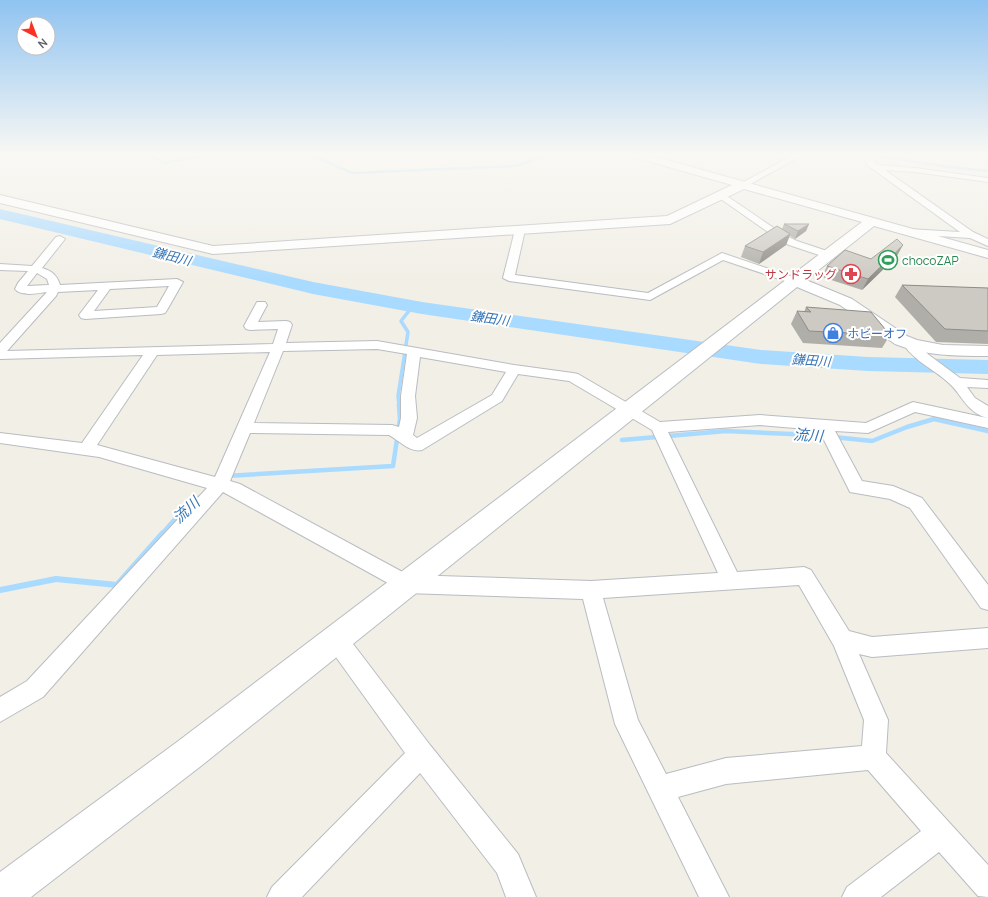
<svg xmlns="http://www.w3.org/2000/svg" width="988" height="897" font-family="Manrope,'Noto Sans JP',sans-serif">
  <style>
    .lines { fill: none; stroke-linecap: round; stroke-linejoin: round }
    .stream-far3 { stroke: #a9daff; stroke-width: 2.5 }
    .stream-far2 { stroke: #a9daff; stroke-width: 3.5 }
    .stream-far1 { stroke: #a9daff; stroke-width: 4.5 }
    .stream { stroke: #a9daff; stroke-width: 6 }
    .river { fill: #a9daff; fill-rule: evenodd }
    .street-casing { stroke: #b9bcc1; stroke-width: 2 }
    .secondary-casing { stroke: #babdc3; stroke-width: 2 }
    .street { fill: #fff; fill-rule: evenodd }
    .secondary { fill: #fff; fill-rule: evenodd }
    .wall { fill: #b0aea8 }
    .shaded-wall { fill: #908d88 }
    .building { fill: #cdcac3; stroke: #908d88 }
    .labels { text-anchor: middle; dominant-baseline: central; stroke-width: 4; stroke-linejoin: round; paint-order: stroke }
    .far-leisure-label { font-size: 12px; fill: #27864d; stroke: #fff; text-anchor: start }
    .far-health-label { font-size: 12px; fill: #be3a42; stroke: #fff; text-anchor: end }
    .far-shop-label { font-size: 12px; fill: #366cbe; stroke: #fff; text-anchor: start }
    .far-water-label { font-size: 13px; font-style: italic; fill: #3675b4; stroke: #fff }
    .water-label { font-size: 15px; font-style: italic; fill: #3675b4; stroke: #fff }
  </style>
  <rect width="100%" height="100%" fill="#f1efe6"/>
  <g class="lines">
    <!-- stream-far3 -->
    <g class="stream-far3">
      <polyline points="152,155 164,163 203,155"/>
      <polyline points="311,155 352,173 516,166 547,155"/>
      <polyline points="870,155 949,167 988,171"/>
    </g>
    <!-- stream-far2 -->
    <polyline class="stream-far2" points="399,405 398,396 408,332 401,321 412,307"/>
    <!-- stream-far1 -->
    <g class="stream-far1">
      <polyline points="622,440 726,431 814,435 872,441 907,427 934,419 988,431"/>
      <polyline points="226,476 393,466 400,419 399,404"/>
      <polyline points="162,534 182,511 200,497"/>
    </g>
    <!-- stream -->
    <polyline class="stream" points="0,590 56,579 117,585 163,533"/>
    <!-- river -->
    <polygon class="river" points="0,209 313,282 422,302 761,350 868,357 988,360 988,374 868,371 761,364 422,314 313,294 0,219"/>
    <defs>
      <g id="street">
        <polygon points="793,155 803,155 745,187 742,187 738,185"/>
        <polygon points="868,155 873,155 874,162 878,165 915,168 988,178 988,182 915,172 885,170 973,232 988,239 988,246 970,238 905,234 903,232 908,229 960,232 867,165 866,157"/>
        <polygon points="721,192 784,235 797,241 833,253 834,255 829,258 825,257 789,245 778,239 718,197 717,195"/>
        <polygon points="520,227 525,230 515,275 648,293 722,253 799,279 801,281 799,283 791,283 723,260 650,300 509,281 503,278 515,230"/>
        <path d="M60,236L65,239L42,268C52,271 57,275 60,285L177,279L183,282L167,310L165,313L161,314L85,319L81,318L79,315L98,290L58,292L56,296L7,351L273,344L278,329L250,330L246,329L244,326L257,302H265L267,305L258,322L286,321L290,322L292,325L286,343L377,341L514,365L573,373L578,374L660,422L760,415L866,423L913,402L987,418C967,412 963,397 951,385C936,370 915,362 904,345L905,342H915L929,355L960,378L988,380V388L967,387L975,398L988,406V428L915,412L868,433L835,431L862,481L893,486L922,498L988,585V610L981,608L910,508L890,499L850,492L819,430L760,425L668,432L737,572L804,567L811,570L849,631L872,637L988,628V648L872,657L859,654L888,720L886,753L988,865V897L978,896L939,852L881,897H842L847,887L921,831L868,770L726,784L678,797L729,897H699L615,724L583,599L406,593L223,492L43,697L0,722V697L27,681L207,488L99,457L0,443V433L82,443L143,355L0,359V343L47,292C38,293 21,297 15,289L18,283L28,271L0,270V264L32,266L56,237ZM37,273L47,279L49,285L27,286ZM169,286L157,307L94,311L110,289ZM377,349L407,354L401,396V418L399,427L392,425L254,423L283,351ZM270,352L215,477L97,445L157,355ZM420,357L506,372L492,395L417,438L413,435L417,418L415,396ZM518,374L569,381L652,430L718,573L591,581L408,575L240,484L230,481L250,433L389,435C400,441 410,453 422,450L502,401ZM799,585L834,646L864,720L862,746L726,758L666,774L638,720L603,598Z"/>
        <polygon points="336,629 344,632 430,745 518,854 536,897 506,897 497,873 420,773 302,897 267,897 272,887 405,753 328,646 325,639 328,632"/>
      </g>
      <path id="secondary" d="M632,155H649L988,250V258L874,226L806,280L852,299L907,336L917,340L943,345L988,346V356C956,356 925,356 895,344L840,305L797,287L201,766L31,897H0V872L177,742L862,222L744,189L670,224L213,254L0,203V195L213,246L667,216L732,185L633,157Z"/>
    </defs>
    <!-- street casing -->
    <use href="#street" class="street-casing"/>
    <!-- secondary casing -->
    <use href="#secondary" class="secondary-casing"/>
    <!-- street -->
    <use href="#street" class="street"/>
    <!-- secondary -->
    <use href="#secondary" class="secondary"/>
  </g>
  <!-- wall -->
  <g class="wall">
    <polygon points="784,224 809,224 806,231 795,239 790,236 786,245 759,264 741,257 745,246 782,229"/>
    <polygon points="897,256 862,290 822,277 827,266 871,259"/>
    <polygon points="902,285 988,288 988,344 936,342 895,297"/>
    <polygon points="806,307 890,335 882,348 803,343 791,324 797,311 804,312"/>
  </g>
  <!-- shaded-wall -->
  <g class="shaded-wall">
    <polygon points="809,224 806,231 795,239 798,231"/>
    <polygon points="790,234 786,245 759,264 763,252"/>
    <polygon points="903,245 897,256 862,290 868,279"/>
  </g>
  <!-- building -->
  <g class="building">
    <polygon points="784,224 809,224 798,231"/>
    <polygon points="777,226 790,234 763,252 745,246"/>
    <polygon points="897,239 903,245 868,279 827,266 845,250 871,259"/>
    <polygon points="902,285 988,288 988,331 945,329"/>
    <polygon points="806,307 871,312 890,335 809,331 797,311 811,312"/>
  </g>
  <!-- sky -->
  <linearGradient id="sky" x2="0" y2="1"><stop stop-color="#8fc3f1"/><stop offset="0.55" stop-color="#f9f8f4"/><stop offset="1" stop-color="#f9f8f4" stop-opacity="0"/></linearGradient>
  <rect width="988" height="281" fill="url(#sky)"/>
  <!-- icons -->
  <defs>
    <symbol id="stadium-ring" viewBox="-11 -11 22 22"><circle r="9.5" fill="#fff" stroke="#2e9e5b" stroke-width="1.5"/><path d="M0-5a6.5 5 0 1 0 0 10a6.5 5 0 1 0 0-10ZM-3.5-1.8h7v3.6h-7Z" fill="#2e9e5b"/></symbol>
    <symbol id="pharmacy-ring" viewBox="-11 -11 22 22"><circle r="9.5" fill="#fff" stroke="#e0444e" stroke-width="1.5"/><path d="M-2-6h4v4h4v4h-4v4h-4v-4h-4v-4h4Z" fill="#e0444e"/></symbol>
    <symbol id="shop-ring" viewBox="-11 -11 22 22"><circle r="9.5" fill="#fff" stroke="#3f7fe0" stroke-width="1.5"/><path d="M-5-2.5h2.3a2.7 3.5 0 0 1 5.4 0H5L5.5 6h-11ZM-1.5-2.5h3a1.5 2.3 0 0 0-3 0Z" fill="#3f7fe0"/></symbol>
  </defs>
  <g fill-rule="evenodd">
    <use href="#stadium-ring" x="877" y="249" width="22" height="22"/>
    <use href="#pharmacy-ring" x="840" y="263" width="22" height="22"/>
    <use href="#shop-ring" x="822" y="322" width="22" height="22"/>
  </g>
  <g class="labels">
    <!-- far-leisure labels -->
    <g class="far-leisure-label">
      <text x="902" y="260">chocoZAP</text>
    </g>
    <!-- far-health labels -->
    <g class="far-health-label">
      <text x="837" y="274">サンドラッグ</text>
    </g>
    <!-- far-shop labels -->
    <g class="far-shop-label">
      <text x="847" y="333">ホビーオフ</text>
    </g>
    <!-- far-water labels -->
    <g class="far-water-label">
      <text transform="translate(172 256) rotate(14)">鎌田川</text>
      <text transform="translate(490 318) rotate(8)">鎌田川</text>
      <text transform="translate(811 360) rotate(4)">鎌田川</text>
    </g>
    <!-- water labels -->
    <g class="water-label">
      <text transform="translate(808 435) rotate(4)">流川</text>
      <text transform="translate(186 510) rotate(-43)">流川</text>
    </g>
  </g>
  <!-- north arrow -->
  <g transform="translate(36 36) rotate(138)"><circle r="19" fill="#ffffff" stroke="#bfc0c3"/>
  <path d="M0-3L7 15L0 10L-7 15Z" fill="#fb3122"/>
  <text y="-6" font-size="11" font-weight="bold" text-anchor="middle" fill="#5e6268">N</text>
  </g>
</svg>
